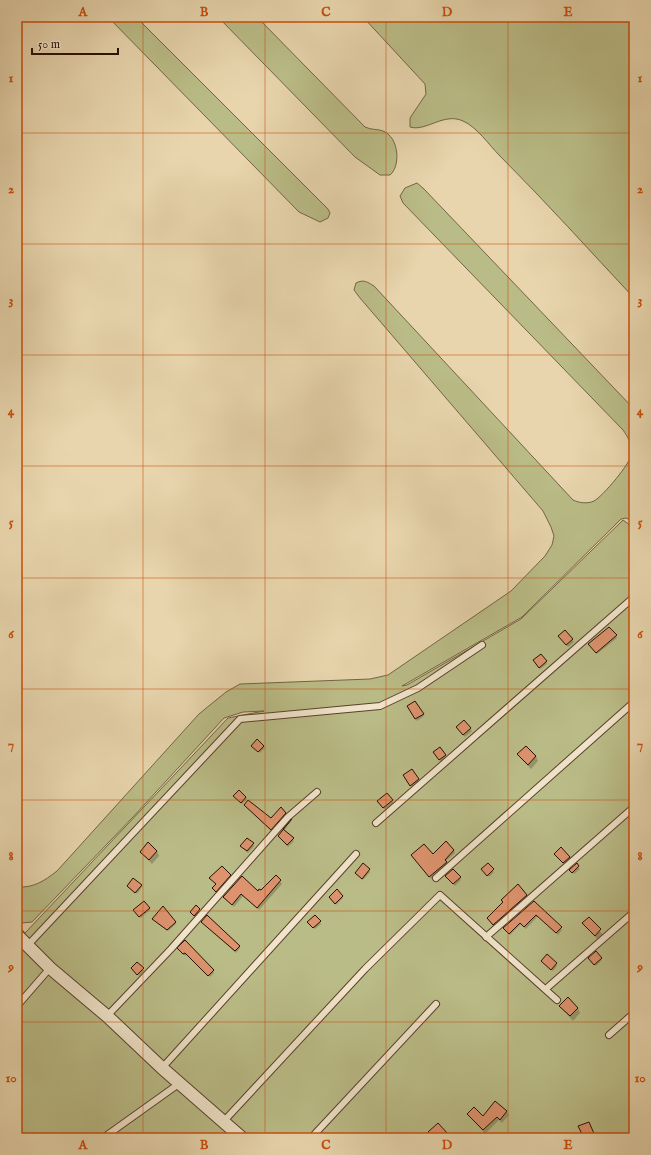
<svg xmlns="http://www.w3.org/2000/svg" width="651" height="1155" font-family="'IM FELL English',serif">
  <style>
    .green { fill: #babc87; stroke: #726544 }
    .shadow { fill: #0003 }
    .building { fill: #dc936e; stroke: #290e02 }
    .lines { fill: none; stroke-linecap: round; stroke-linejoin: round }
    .lane-casing { stroke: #59402d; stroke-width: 8 }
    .street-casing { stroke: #59402d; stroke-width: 14 }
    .lane { stroke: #f0e4ca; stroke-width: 6 }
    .street { stroke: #f0e4ca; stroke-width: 12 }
    .grid { fill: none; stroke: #cb4e0a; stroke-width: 1; stroke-opacity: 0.55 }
    .neatline { fill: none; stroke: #cb4e0a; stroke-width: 1.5 }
    .grid-label { font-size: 13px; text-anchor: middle; font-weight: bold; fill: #cb4e0a }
  </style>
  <rect width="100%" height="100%" fill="#e8d5ad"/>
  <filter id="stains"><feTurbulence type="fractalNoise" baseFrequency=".005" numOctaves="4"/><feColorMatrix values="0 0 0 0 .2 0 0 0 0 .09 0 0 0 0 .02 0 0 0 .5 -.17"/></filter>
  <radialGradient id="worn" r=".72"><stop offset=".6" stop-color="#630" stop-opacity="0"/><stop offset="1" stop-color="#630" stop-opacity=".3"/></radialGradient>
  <!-- green -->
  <g class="green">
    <polygon points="108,17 136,17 328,209 330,213 328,218 320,222 299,212"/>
    <path d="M218,17H257L365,127C371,130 378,129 383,131C399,137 401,166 390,175H380L355,157Z"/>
    <path d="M363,17H629L634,22V298C590,251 546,202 500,156C489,145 477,127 463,121C444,112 426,132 410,127V118L426,94L425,84Z"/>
    <path d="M417,183L424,189L634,409V522L626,518L621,519L522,617L402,686L407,685L521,619L623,520L634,528V1138H17V924L25,933L228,718L264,711L243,712L224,718L133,817L32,922L22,923L17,918V887C34,888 44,881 57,871L199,714L226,692L240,684L370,679L388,675L511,591L545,556L552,545L554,536L551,527L543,511L360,298L354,290L356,283C364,279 367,282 374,286L573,500C579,503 588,504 594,501C603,496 631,463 632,453C632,444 628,437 623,430L403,203L400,196L405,188Z"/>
  </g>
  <!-- shadow -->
  <g class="shadow">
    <polygon points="565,631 574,642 568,647 560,638"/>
    <polygon points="616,636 617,638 597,654 590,646"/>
    <polygon points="546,662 547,664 540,669 535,663"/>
    <polygon points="415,703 424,716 417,721 408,707"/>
    <polygon points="464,721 472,731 465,737 458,729"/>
    <polygon points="263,746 265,748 260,753 254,748"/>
    <polygon points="435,754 445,755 446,757 441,762"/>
    <polygon points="518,755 536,756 538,761 531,769"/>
    <polygon points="412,770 419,782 412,787 404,776"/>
    <polygon points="387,794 394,803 385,810 380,803"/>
    <polygon points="234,796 246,797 247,799 242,804"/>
    <polygon points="246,807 271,820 285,813 287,815 272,831"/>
    <polygon points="292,821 284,831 294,841 288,847 279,836"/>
    <polygon points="253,844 254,846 248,853 243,848"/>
    <polygon points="561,849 571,860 565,865 556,856"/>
    <polygon points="454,850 455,853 445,862 447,865 431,879 414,857 433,856"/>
    <polygon points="157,851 159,856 152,864 141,852"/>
    <polygon points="363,864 370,872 363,880 356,873"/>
    <polygon points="488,865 494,872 489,877 484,871"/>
    <polygon points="576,865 580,869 574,874 572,872"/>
    <polygon points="230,875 231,877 217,893 214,890 213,888 216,884 212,880"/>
    <polygon points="242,877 258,892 261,892 276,877 282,884 259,910 243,896 234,907 224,897"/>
    <polygon points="448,878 460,878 461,880 455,886"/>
    <polygon points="141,885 142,887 137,894 128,886"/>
    <polygon points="527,895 529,899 496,928 490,922 488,918 504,903 502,900"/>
    <polygon points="342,896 343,898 336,905 330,897"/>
    <polygon points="534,902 562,930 558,935 538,916 526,929 521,924 510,935 506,930"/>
    <polygon points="196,907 201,912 196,917 193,914"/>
    <polygon points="149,908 150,910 141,918 135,912"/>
    <polygon points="589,918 603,935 598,940 584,923"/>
    <polygon points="155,921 175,922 176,924 168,931"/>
    <polygon points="202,922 239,946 240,948 236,953"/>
    <polygon points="320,922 321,924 315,929 310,924"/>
    <polygon points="185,941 213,971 214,973 210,977 187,954 185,956 180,951"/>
    <polygon points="601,958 602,960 596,966 591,960"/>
    <polygon points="543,963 556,964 557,966 553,971"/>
    <polygon points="132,969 143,969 144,971 139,976"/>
    <polygon points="560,1006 578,1008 580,1013 573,1021"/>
    <polygon points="506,1111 509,1115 502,1123 499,1120 485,1134 468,1114 483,1118"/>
    <polygon points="429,1133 447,1134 449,1138 432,1138"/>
  </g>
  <!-- building -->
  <g class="building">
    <polygon points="609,627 617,635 596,653 588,644"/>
    <polygon points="565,630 573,639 566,645 558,636"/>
    <polygon points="541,654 547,661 539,668 533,660"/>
    <polygon points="415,701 424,714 415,719 407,706"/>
    <polygon points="464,720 471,728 463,735 456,727"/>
    <polygon points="257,739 264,746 258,752 251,746"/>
    <polygon points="526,746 536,756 528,765 517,754"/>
    <polygon points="440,747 446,755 439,760 433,752"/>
    <polygon points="412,769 419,779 410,786 403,775"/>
    <polygon points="239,790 246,797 241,803 233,796"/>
    <polygon points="387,793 393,800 383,808 377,801"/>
    <polygon points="248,800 271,818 281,807 286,813 271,830 244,805"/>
    <polygon points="292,819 283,829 294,838 287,845 278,836 291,820"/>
    <polygon points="247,838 254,843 247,851 240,846"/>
    <polygon points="446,841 454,850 445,860 447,862 429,877 411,855 424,844 433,854"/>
    <polygon points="148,842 157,851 149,860 140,852"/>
    <polygon points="561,847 570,857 563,863 554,854"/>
    <polygon points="363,863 370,869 362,879 355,873"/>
    <polygon points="488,863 494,869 487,876 481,869"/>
    <polygon points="577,863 579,866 572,873 569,870"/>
    <polygon points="222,866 231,875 216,892 212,888 216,884 209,878"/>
    <polygon points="453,869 461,877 453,884 445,876"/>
    <polygon points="276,875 281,880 257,908 241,894 232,905 223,897 242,876 258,891 259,889 261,890"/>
    <polygon points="133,878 142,885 135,893 127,886"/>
    <polygon points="518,884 527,895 493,925 487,918 503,902 501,900"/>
    <polygon points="337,889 343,896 335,904 329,897"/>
    <polygon points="144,901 150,908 139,917 133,910"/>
    <polygon points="534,901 562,927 556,933 536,915 524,927 520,923 509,934 503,928"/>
    <polygon points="196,905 200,909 194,916 190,912"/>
    <polygon points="163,906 176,922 167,930 152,919"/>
    <polygon points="207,915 240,946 235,951 201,922"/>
    <polygon points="315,915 321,921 313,928 307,922"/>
    <polygon points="589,917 601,929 595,936 582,923"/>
    <polygon points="185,940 214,970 208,976 185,953 183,954 177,948"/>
    <polygon points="596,951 602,958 594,965 588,958"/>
    <polygon points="547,954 557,963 551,970 541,961"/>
    <polygon points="137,962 144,968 137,975 131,968"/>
    <polygon points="568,997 578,1008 570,1016 559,1006"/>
    <polygon points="495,1101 507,1111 500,1120 497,1117 483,1130 467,1114 474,1107 483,1116"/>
    <polygon points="589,1122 596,1138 584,1138 578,1126"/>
    <polygon points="438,1123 448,1134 443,1138 433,1138 428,1132"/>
  </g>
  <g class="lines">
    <defs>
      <g id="lane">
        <polyline points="376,823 634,597"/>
        <polyline points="436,878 634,702"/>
        <polyline points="486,937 634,807"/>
        <polyline points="28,945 240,719 380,706 418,688 482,645"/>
        <polyline points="548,987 634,912"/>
        <polyline points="17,1006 50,968"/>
        <polyline points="107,1016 171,949 288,817 317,792"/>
        <polyline points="609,1035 634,1013"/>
        <polyline points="162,1068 356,854"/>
        <polyline points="224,1121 365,969 440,895 557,1000"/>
        <polyline points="103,1138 180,1083"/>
        <polyline points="311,1138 436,1004"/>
        <polyline points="629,1138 634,1136"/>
      </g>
      <polyline id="street" points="17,935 50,968 107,1016 162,1068 242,1138"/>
    </defs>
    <!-- lane casing -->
    <use href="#lane" class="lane-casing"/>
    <!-- street casing -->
    <use href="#street" class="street-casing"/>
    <!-- lane -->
    <use href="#lane" class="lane"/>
    <!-- street -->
    <use href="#street" class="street"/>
  </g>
  <!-- grid -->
  <path class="grid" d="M143,17V1138M265,17V1138M386,17V1138M508,17V1138M17,133H634M17,244H634M17,355H634M17,466H634M17,578H634M17,689H634M17,800H634M17,911H634M17,1022H634"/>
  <!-- margin -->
  <rect width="651" height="1155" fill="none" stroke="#e8d5ad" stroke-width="44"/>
  <!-- scale -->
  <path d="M32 48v6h86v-6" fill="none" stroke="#290e02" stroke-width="2"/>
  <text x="38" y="48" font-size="12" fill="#290e02" stroke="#f0e4ca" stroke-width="3" paint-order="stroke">50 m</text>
  <rect x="22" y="22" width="607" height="1111" class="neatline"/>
  <g class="grid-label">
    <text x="83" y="16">A</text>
    <text x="204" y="16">B</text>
    <text x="326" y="16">C</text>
    <text x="447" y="16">D</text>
    <text x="568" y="16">E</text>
    <text x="11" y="82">1</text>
    <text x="640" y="82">1</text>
    <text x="11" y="193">2</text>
    <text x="640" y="193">2</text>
    <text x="11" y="304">3</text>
    <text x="640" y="304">3</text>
    <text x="11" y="415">4</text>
    <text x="640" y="415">4</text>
    <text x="11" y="526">5</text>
    <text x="640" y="526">5</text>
    <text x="11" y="638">6</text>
    <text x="640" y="638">6</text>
    <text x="11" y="749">7</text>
    <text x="640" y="749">7</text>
    <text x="11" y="860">8</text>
    <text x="640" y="860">8</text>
    <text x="11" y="971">9</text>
    <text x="640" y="971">9</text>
    <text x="11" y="1082">10</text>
    <text x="640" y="1082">10</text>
    <text x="83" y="1149">A</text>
    <text x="204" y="1149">B</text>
    <text x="326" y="1149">C</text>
    <text x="447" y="1149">D</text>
    <text x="568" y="1149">E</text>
  </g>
  <rect width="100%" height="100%" filter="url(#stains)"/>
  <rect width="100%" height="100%" fill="url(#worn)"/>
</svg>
